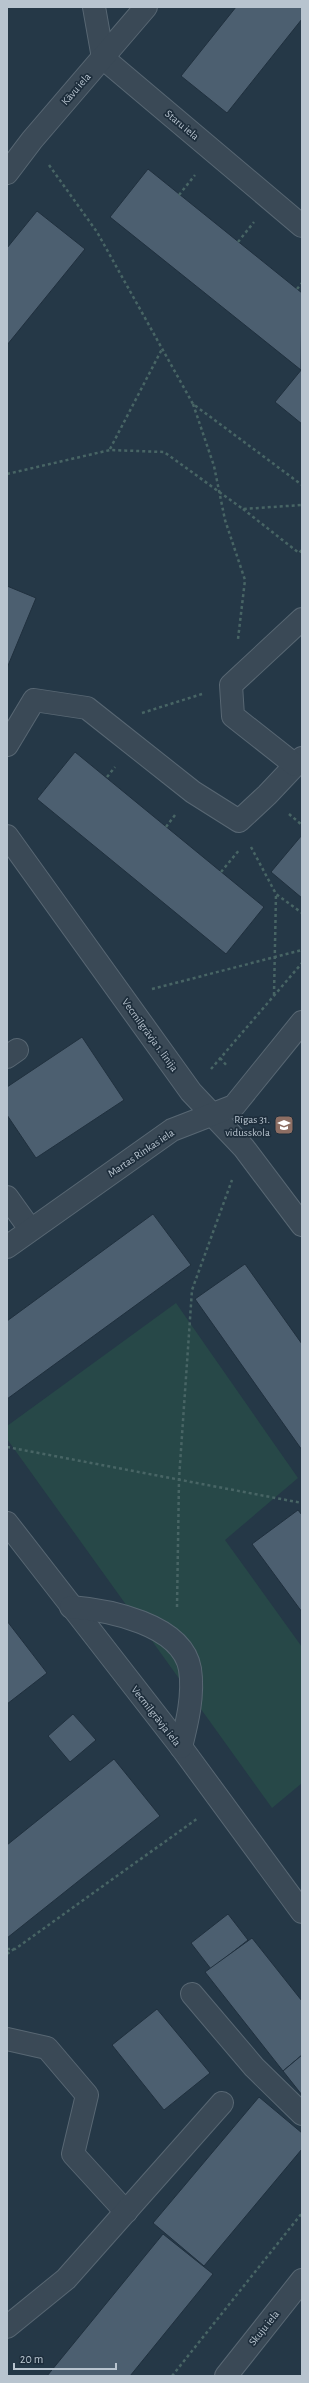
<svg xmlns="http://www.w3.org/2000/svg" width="309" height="2383" font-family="'Alegreya Sans',sans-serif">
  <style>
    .green { fill: #274848 }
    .building { fill: #4c5f70; stroke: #20303e }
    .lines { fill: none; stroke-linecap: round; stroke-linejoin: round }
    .minor-casing { stroke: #586773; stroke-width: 24 }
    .path { stroke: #486565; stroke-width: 2.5; stroke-dasharray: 3 3; stroke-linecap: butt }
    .minor { stroke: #3a4956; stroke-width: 22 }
    .labels { text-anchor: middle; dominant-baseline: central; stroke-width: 3.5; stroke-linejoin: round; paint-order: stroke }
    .street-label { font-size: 11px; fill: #b8c4cf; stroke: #1e2e3c }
    .poi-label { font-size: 11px; fill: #b8c4cf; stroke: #1e2e3c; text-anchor: end }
  </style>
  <rect width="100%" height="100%" fill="#253847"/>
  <!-- green -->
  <polygon class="green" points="176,1303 298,1478 225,1540 302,1647 302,1783 272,1808 7,1439 7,1426"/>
  <!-- building -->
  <g class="building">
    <polygon points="236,7 302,7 302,19 227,113 181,76"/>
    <polygon points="148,169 302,293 301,370 110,217"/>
    <polygon points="37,211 85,249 7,345 7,248"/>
    <polygon points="302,369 302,424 275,402"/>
    <polygon points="7,586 36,598 7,668"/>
    <polygon points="75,752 264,907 226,954 37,799"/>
    <polygon points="302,835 302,898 271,872"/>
    <polygon points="82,1037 124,1100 36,1158 7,1115 7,1087"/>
    <polygon points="153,1214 191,1265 7,1399 7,1321"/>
    <polygon points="245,1264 302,1344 302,1450 195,1299"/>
    <polygon points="298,1510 302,1515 302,1612 252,1544"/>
    <polygon points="7,1621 47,1673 7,1704"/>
    <polygon points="73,1714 96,1740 70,1762 48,1736"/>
    <polygon points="114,1759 160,1816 7,1938 7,1845"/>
    <polygon points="228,1914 248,1940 211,1969 191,1943"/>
    <polygon points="252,1938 302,2001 302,2055 283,2071 205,1972"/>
    <polygon points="157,2009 210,2073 164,2110 112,2045"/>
    <polygon points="302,2055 302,2095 283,2071"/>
    <polygon points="259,2097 302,2133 302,2149 204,2266 153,2223"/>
    <polygon points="163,2234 213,2274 130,2376 47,2376"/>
  </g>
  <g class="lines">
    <defs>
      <g id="minor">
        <polyline points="94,7 103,58 302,226"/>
        <polyline points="7,173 32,140 146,7"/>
        <polyline points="7,745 34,700 87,708 193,792 239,821 267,795 302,758"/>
        <polyline points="295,765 233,716 231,685 302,619"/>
        <polyline points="7,836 191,1092 244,1148 302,1225"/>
        <polyline points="7,1057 17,1050"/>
        <polyline points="7,1197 30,1229"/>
        <polyline points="7,1247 172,1130 234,1106 302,1022"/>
        <polyline points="7,1523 181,1747 302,1912"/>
        <path d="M71,1607C108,1610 182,1624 190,1669C194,1695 187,1723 181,1747"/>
        <polyline points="192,1994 254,2067 302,2114"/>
        <polyline points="7,2039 47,2048 87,2095 73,2154 126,2212"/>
        <polyline points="7,2327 66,2279 222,2103"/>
        <polyline points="226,2376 302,2280"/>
      </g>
    </defs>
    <!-- minor casing -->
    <use href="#minor" class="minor-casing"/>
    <!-- path -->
    <g class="path">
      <polyline points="49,165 97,232 193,404 302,485"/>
      <polyline points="179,195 195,175"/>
      <polyline points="238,242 254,222"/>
      <polyline points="297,289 302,283"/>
      <polyline points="193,404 214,466 225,520 245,580 238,639"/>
      <polyline points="110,449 162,349"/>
      <polyline points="7,474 110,450 164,452 243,509 302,505"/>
      <polyline points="243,509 299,553 302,550"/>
      <polyline points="142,713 202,694"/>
      <polyline points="107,777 115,767"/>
      <polyline points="289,814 302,825"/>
      <polyline points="166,827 175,815"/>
      <polyline points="251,847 276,894 302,913"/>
      <polyline points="221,872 240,849"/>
      <polyline points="152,989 302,950"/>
      <polyline points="274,995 276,894"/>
      <polyline points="220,1058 228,1067"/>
      <polyline points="211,1069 302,963"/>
      <polyline points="7,1447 302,1503"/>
      <polyline points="177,1607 179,1479 192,1290 232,1180"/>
      <polyline points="7,1949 15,1949 198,1818"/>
      <polyline points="7,1954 14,1949"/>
      <polyline points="172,2376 302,2213"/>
    </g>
    <!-- minor -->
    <use href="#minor" class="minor"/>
  </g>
  <!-- icons -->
  <defs>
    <symbol id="school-square" viewBox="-11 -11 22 22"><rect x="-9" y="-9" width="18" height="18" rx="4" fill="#8d6e63" stroke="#1e2e3c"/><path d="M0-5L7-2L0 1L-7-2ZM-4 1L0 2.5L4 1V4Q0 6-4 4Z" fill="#fff"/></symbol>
  </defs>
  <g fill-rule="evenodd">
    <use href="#school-square" x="273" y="1114" width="22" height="22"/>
  </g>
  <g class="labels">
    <!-- street labels -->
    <g class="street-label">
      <text transform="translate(76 89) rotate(-49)">Kāvu iela</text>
      <text transform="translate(182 125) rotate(40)">Staru iela</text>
      <text transform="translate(150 1035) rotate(54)">Vecmīlgrāvja 1. līnija</text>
      <text transform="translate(141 1153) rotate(-34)">Martas Rinkas iela</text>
      <text transform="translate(156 1716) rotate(52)">Vecmīlgrāvja iela</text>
      <text transform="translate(264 2328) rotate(-51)">Skuju iela</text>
    </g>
    <!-- poi labels -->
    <g class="poi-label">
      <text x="270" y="1119">Rīgas 31.<tspan x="270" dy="13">vidusskola</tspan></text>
    </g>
  </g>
  <!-- border -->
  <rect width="309" height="2383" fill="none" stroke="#b8c4cf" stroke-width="16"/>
  <!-- scale -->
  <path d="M14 2363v6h102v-6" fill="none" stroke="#b8c4cf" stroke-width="2"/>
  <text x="20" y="2363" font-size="12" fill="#b8c4cf" stroke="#1e2e3c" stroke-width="3" paint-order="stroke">20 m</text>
</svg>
